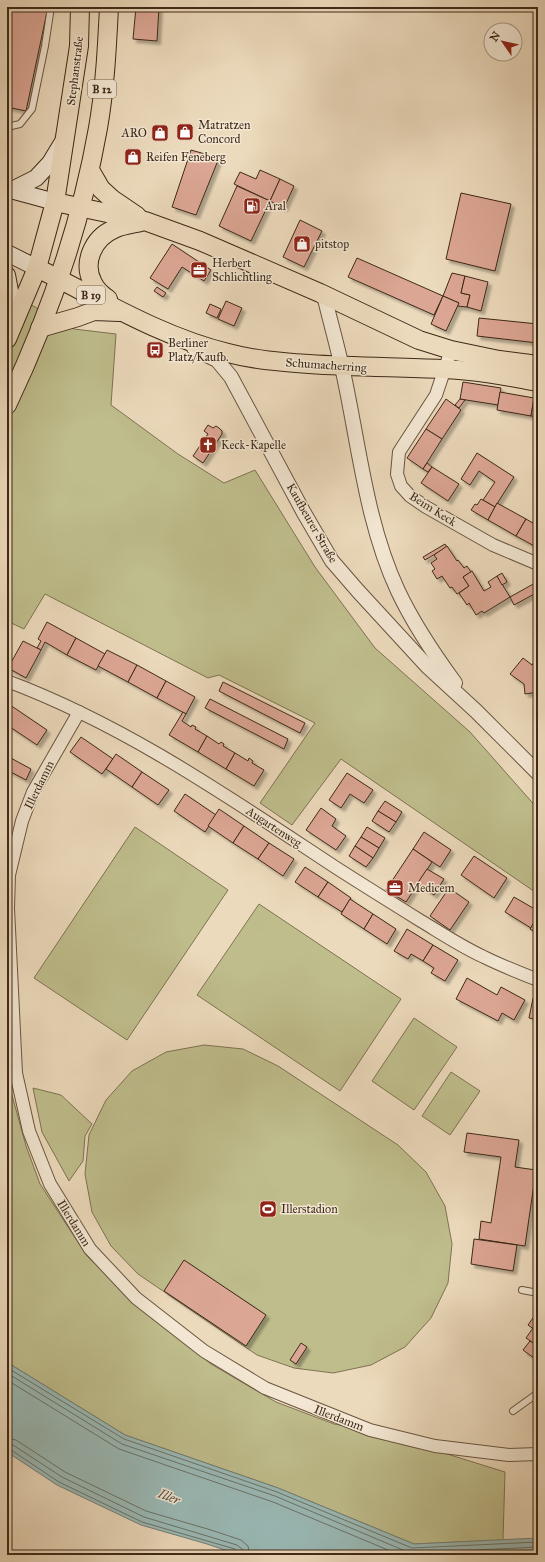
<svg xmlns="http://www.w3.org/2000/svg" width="545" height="1562" font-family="'IM FELL Great Primer',serif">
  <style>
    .green { fill: #bfbd8c; stroke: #7e7352 }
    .water { fill: #9abab7; stroke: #758077 }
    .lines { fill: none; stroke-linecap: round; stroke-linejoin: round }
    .shore { stroke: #6c7268; stroke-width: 1 }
    .building { fill: #dca694; stroke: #3e2918; filter: url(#shadow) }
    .service-casing { stroke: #6a5541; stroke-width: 8 }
    .minor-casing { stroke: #6a5541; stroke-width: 14 }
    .tertiary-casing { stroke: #6a5541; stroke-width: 16 }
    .secondary-casing { stroke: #3e2918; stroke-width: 18 }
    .primary-casing { stroke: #3e2918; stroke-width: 20 }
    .service { stroke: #f3e7d3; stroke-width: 6 }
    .minor { stroke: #f3e7d3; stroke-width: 12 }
    .tertiary { stroke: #f3e7d3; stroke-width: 14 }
    .secondary { stroke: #f3e7d3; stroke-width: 16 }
    .primary { stroke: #ecdabc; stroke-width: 18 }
    .labels { text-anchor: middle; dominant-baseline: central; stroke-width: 3; stroke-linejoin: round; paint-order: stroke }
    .shield { fill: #f3e7d3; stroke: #746250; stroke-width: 1 }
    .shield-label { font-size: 11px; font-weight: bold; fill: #3e2918 }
    .street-label { font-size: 12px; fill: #3e2918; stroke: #f3e7d3 }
    .poi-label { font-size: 12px; fill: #3e2918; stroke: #f3e7d3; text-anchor: start }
    .water-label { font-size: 13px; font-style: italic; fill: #554d40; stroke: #f3e7d3 }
  </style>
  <defs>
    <filter id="shadow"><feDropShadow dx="3.5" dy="3.5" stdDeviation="1" flood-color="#0004"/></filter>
  </defs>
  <rect width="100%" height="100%" fill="#ecdabc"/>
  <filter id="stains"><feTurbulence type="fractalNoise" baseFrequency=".005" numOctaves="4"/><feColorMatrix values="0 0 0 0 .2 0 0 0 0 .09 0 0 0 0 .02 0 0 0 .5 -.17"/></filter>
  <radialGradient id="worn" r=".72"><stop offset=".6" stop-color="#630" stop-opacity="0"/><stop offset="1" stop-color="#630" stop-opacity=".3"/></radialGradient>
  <!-- green -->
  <g class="green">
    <polygon points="7,288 21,299 74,329 116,334 111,405 178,454 224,483 255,470 315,567 375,648 470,732 538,809 538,894 341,759 292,825 260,803 315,723 219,675 208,678 45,594 24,629 7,621"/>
    <polygon points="135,827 228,890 127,1040 34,978"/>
    <polygon points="259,904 401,999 340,1091 197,995"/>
    <polygon points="414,1018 457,1047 414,1110 372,1081"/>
    <polygon points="204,1045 243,1049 278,1066 398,1145 426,1172 445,1206 452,1244 448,1283 431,1318 405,1347 371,1365 333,1373 294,1368 257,1355 138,1274 111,1246 92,1212 85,1174 89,1135 106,1100 132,1071 166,1052"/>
    <polygon points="451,1072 480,1091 450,1135 422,1116"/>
    <polygon points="7,1077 26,1146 40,1184 87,1256 138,1306 211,1364 276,1402 334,1424 370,1430 505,1472 503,1540 414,1544 278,1488 125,1435 13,1366 7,1360"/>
    <polygon points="33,1088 61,1095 92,1124 85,1136 83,1161 69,1181 42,1132"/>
  </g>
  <!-- water -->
  <polygon class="water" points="7,1360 13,1366 125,1435 278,1488 414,1544 538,1538 538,1555 240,1555 207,1544 141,1525 57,1485 7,1452"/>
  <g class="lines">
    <!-- shore -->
    <g class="shore">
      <polyline points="7,1366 11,1370 124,1439 277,1492 412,1548 538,1542"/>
      <polyline points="7,1373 122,1444 275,1496 410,1553 538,1547"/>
      <polyline points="7,1380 119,1449 273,1502 400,1555"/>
      <polyline points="7,1438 16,1440 65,1472 146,1511 211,1530 241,1540 248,1546 250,1555"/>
      <polyline points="7,1444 13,1445 62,1477 144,1517 237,1545 242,1549 244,1555"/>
      <polyline points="7,1449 11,1450 59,1482 142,1522 235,1549 238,1552 239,1555"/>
    </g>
  </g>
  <!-- building -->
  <g class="building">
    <polygon points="7,7 48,7 26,111 7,107"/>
    <polygon points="136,7 159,7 157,41 133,39"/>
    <polygon points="191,150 219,158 196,215 172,207"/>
    <polygon points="260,170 280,179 270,201 234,184 240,172 256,179"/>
    <polygon points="280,179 294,186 284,208 270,201"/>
    <polygon points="237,186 270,201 251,241 219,226"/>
    <polygon points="461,193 511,204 495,271 446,259"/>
    <polygon points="300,220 322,231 304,267 283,257"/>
    <polygon points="172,244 211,270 204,281 182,267 168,289 150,278"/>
    <polygon points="357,258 443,296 434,315 348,277"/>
    <polygon points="452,273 465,276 461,293 470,295 467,307 457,306 459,303 443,296"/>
    <polygon points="465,276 488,282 481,311 467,307 470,295 461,293"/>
    <polygon points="157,287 166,293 163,297 154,291"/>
    <polygon points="443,296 459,303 446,331 431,324"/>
    <polygon points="226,301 242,308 234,326 218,319"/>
    <polygon points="210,304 221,309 217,318 206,313"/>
    <polygon points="479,318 538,324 538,343 477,336"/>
    <polygon points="463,382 501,388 498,405 460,399"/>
    <polygon points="500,392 534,398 531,416 497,410"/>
    <polygon points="534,398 538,398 538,417 531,416"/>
    <polygon points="446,399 461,410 442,439 426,429"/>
    <polygon points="460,399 465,400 459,408 455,405"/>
    <polygon points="208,425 213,428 216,426 219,428 222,431 222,434 203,463 193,456 208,434 204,431"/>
    <polygon points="426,429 442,439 423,469 407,458"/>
    <polygon points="477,453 514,477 495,507 483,500 495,482 479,471 470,485 461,479"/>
    <polygon points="427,463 432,467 428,472 423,469"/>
    <polygon points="432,467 459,484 448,501 421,483"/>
    <polygon points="481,499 495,507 488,520 471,510 475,504 477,505"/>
    <polygon points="497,503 526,519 516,536 488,520"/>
    <polygon points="526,519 538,526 538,548 516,536"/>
    <polygon points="445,544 447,547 425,560 423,557"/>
    <polygon points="447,546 457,561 458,560 464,568 467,566 471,572 463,577 469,586 457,594 452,587 450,588 442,576 437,579 432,571 435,569 431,563 437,559 434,555"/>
    <polygon points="472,571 484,591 491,587 488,582 497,576 510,597 484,613 482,611 476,615 469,603 467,605 459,593 469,586 463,577"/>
    <polygon points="502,573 507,582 502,585 497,576"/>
    <polygon points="535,583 538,592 514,605 510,597"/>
    <polygon points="47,622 76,638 67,655 45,642 41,650 37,648 41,641 38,639"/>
    <polygon points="76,638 105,654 96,670 67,655"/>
    <polygon points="23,641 41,650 26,678 8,668"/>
    <polygon points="107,650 137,665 128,682 98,666"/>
    <polygon points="538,656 538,692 525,694 524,684 510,674 523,658 532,665"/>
    <polygon points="137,665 166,681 157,698 128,682"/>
    <polygon points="166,681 195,697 186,714 157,698"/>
    <polygon points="223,682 305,723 300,733 219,691"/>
    <polygon points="210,699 288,739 284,749 205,708"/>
    <polygon points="10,705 47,730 37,745 7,725 7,708"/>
    <polygon points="183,712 186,714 182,721 191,727 192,725 196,727 195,729 207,736 198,752 169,735"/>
    <polygon points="207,736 219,744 221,742 224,744 223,746 235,753 226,769 198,752"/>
    <polygon points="81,737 113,759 102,774 70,752"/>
    <polygon points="235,753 248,761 249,758 253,761 252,763 264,770 254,786 226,769"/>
    <polygon points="116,754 142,772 132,787 106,769"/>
    <polygon points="7,756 31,769 26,780 7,770"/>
    <polygon points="142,772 169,790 158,805 132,787"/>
    <polygon points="347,773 373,790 364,803 350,794 341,808 329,800"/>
    <polygon points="185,794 216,815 205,832 174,811"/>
    <polygon points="385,801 402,812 396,822 378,811"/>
    <polygon points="321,808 336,819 332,826 346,836 336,850 306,830"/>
    <polygon points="219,809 244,826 233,843 208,826"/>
    <polygon points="378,811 396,822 389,832 372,821"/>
    <polygon points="244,826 269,843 258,859 233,843"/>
    <polygon points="367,827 385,838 379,848 361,837"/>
    <polygon points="424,832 451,850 440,867 413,849"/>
    <polygon points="361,837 379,848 373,858 355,846"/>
    <polygon points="269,843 294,859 283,876 258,859"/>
    <polygon points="355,846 373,858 366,867 349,856"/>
    <polygon points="413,849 432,862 406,902 386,890"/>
    <polygon points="474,856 507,878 494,898 461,875"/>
    <polygon points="305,867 328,882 318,897 295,882"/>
    <polygon points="427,869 444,879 434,895 417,884"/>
    <polygon points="328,882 351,898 342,912 318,897"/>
    <polygon points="449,888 469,902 450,930 430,916"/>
    <polygon points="514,897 538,911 538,916 531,928 505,912"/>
    <polygon points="350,899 373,914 364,929 341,914"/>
    <polygon points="373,914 396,929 387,944 364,929"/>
    <polygon points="538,916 538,934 530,929"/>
    <polygon points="407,929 433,945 423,961 411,954 408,959 394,951"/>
    <polygon points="433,945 458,960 445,981 431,973 434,968 423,961"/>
    <polygon points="467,978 497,995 501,987 525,1000 514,1020 502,1013 498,1021 456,999"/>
    <polygon points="533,998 538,999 538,1020 529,1018"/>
    <polygon points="467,1133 519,1140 515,1167 536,1170 525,1246 479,1239 481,1221 491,1223 501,1157 464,1152"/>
    <polygon points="474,1239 517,1245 513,1271 471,1264"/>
    <polygon points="184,1260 266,1315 246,1346 164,1291"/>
    <polygon points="535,1315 538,1317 538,1332 528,1325"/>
    <polygon points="533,1328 538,1332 538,1346 526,1338"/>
    <polygon points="530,1341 538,1346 538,1361 523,1350"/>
    <polygon points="301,1343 307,1347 296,1364 290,1360"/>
  </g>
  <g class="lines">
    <defs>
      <g id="service">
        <polyline points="7,127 20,124 32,109 45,46 51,7"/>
        <polyline points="522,1290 538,1293"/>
        <polyline points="513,1411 538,1393"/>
      </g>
      <g id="minor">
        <polyline points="451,350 436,395 399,452 397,474 401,486 410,496 426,507 493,545 538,564"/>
        <path d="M7,681C125,725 230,798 335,867C363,885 392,903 421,921C441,933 462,947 484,957C502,966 520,973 538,980"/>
        <polyline points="79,712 33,792 22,821 9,875 8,908 16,1073 29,1131 50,1184 90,1249 136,1298 204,1351 265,1388 370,1430 435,1446 509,1455 538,1454"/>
      </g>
      <g id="tertiary">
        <path d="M324,295C331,325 340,355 346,386C360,454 368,527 398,591C414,625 433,653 455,683"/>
        <polyline points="194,348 198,351 217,360 231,377 304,513 332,561 358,591 427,666 476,711 538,773"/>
      </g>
      <g id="secondary">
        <polyline points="7,189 55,202"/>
        <polyline points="12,190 36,178 50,163 64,140"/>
        <polyline points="7,253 37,268"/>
        <polyline points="7,275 15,318"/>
      </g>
      <g id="primary">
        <polyline points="90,170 101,189 112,199 137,216"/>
        <polyline points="55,202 145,221 200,241 320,293 419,340 451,350 499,360 538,365"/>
        <path d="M37,268C100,299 159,336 228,353C254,360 281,362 309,364C353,367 397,367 442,369C474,370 506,376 538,382"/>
        <path d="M108,299C102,295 96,290 93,283C82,263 93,238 114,229C122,225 132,224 141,222"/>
        <polyline points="40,328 78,317 94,311 119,312"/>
        <polyline points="7,339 37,268 55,202 79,46 80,7"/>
        <path d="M7,405C49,317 81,224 98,128C105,88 107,47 109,7"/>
      </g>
    </defs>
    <!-- service casing -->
    <use href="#service" class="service-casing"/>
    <!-- minor casing -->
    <use href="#minor" class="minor-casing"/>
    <!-- tertiary casing -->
    <use href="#tertiary" class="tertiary-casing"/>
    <!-- secondary casing -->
    <use href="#secondary" class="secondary-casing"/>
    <!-- primary casing -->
    <use href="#primary" class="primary-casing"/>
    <!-- service -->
    <use href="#service" class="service"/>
    <!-- minor -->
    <use href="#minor" class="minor"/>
    <!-- tertiary -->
    <use href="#tertiary" class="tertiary"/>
    <!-- secondary -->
    <use href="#secondary" class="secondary"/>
    <!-- primary -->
    <use href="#primary" class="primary"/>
  </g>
  <!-- icons -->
  <defs>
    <symbol id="shop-square" viewBox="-11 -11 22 22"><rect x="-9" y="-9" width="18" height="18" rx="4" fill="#8f2418" stroke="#f3e7d3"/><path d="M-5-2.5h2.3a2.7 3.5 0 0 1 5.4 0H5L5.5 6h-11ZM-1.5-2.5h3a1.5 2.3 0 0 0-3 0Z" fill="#fff"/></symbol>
    <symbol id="fuel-square" viewBox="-11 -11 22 22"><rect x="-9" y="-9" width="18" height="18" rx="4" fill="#8f2418" stroke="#f3e7d3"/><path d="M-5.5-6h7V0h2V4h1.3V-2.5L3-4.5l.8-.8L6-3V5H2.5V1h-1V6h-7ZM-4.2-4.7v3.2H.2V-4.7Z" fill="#fff"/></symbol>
    <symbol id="office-square" viewBox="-11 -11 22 22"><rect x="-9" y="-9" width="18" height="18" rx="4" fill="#8f2418" stroke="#f3e7d3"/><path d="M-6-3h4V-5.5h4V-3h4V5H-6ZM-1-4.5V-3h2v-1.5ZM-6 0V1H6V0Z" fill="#fff"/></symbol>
    <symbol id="bus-square" viewBox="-11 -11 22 22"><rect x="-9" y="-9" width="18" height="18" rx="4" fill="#8f2418" stroke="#f3e7d3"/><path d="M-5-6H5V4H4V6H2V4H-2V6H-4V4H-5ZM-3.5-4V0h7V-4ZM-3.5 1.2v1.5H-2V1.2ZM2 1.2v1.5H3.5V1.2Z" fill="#fff"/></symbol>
    <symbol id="church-square" viewBox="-11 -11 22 22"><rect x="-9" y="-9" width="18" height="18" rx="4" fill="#8f2418" stroke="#f3e7d3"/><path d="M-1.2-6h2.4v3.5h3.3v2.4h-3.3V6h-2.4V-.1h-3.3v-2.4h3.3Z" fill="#fff"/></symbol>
    <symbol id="stadium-square" viewBox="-11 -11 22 22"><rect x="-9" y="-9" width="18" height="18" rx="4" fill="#8f2418" stroke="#f3e7d3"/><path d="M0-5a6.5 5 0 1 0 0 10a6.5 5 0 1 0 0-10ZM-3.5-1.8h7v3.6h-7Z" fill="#fff"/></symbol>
  </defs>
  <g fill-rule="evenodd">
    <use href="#shop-square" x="175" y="122" width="20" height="20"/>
    <use href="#shop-square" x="150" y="123" width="20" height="20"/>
    <use href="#shop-square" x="123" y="147" width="20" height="20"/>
    <use href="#fuel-square" x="242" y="196" width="20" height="20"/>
    <use href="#shop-square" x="292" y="234" width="20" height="20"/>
    <use href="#office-square" x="189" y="260" width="20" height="20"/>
    <use href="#bus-square" x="145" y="340" width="20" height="20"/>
    <use href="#church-square" x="198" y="435" width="20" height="20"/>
    <use href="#office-square" x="385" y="878" width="20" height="20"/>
    <use href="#stadium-square" x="258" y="1199" width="20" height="20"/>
  </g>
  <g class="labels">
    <!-- shield labels -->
    <g class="shield">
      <rect x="88" y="80" width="28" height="18" rx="3"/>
      <rect x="77" y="286" width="28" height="18" rx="3"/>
    </g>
    <g class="shield-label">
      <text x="102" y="89">B 12</text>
      <text x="91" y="295">B 19</text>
    </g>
    <!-- street labels -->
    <g class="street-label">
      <text transform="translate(75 71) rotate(-83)">Stephanstraße</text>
      <text transform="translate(326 365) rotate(4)">Schumacherring</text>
      <text transform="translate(433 509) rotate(32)">Beim Keck</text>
      <text transform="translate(312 523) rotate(60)">Kaufbeurer Straße</text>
      <text transform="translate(39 785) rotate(-64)">Illerdamm</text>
      <text transform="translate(274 827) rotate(33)">Augartenweg</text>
      <text transform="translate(74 1223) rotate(58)">Illerdamm</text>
      <text transform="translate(339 1418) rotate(21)">Illerdamm</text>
    </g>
    <!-- poi labels -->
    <g class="poi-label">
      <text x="198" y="125">Matratzen<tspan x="198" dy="14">Concord</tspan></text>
      <text x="147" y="133" text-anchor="end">ARO</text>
      <text x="146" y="157">Reifen Feneberg</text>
      <text x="265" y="206">Aral</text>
      <text x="315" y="244">pitstop</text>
      <text x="212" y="263">Herbert<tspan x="212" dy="14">Schlichtling</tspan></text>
      <text x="168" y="343">Berliner<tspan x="168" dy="14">Platz/Kaufb.</tspan></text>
      <text x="221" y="445">Keck-Kapelle</text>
      <text x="408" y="888">Medicem</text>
      <text x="281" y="1209">Illerstadion</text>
    </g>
    <!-- water labels -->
    <g class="water-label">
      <text transform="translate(169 1497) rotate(20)">Iller</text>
    </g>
  </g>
  <!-- margin -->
  <rect width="545" height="1562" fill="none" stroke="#ecdabc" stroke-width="24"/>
  <rect x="8" y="8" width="529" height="1546" fill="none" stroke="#3e2918" stroke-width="2"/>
  <rect x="12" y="12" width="521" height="1538" fill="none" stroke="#3e2918"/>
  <!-- north arrow -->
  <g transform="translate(503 42) rotate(304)"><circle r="19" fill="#f3e7d3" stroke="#ab9b88"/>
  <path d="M0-3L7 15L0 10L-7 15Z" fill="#8f2418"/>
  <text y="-6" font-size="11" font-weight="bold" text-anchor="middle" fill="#3e2918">N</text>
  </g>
  <rect width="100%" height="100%" filter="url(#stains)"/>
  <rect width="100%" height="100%" fill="url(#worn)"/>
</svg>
